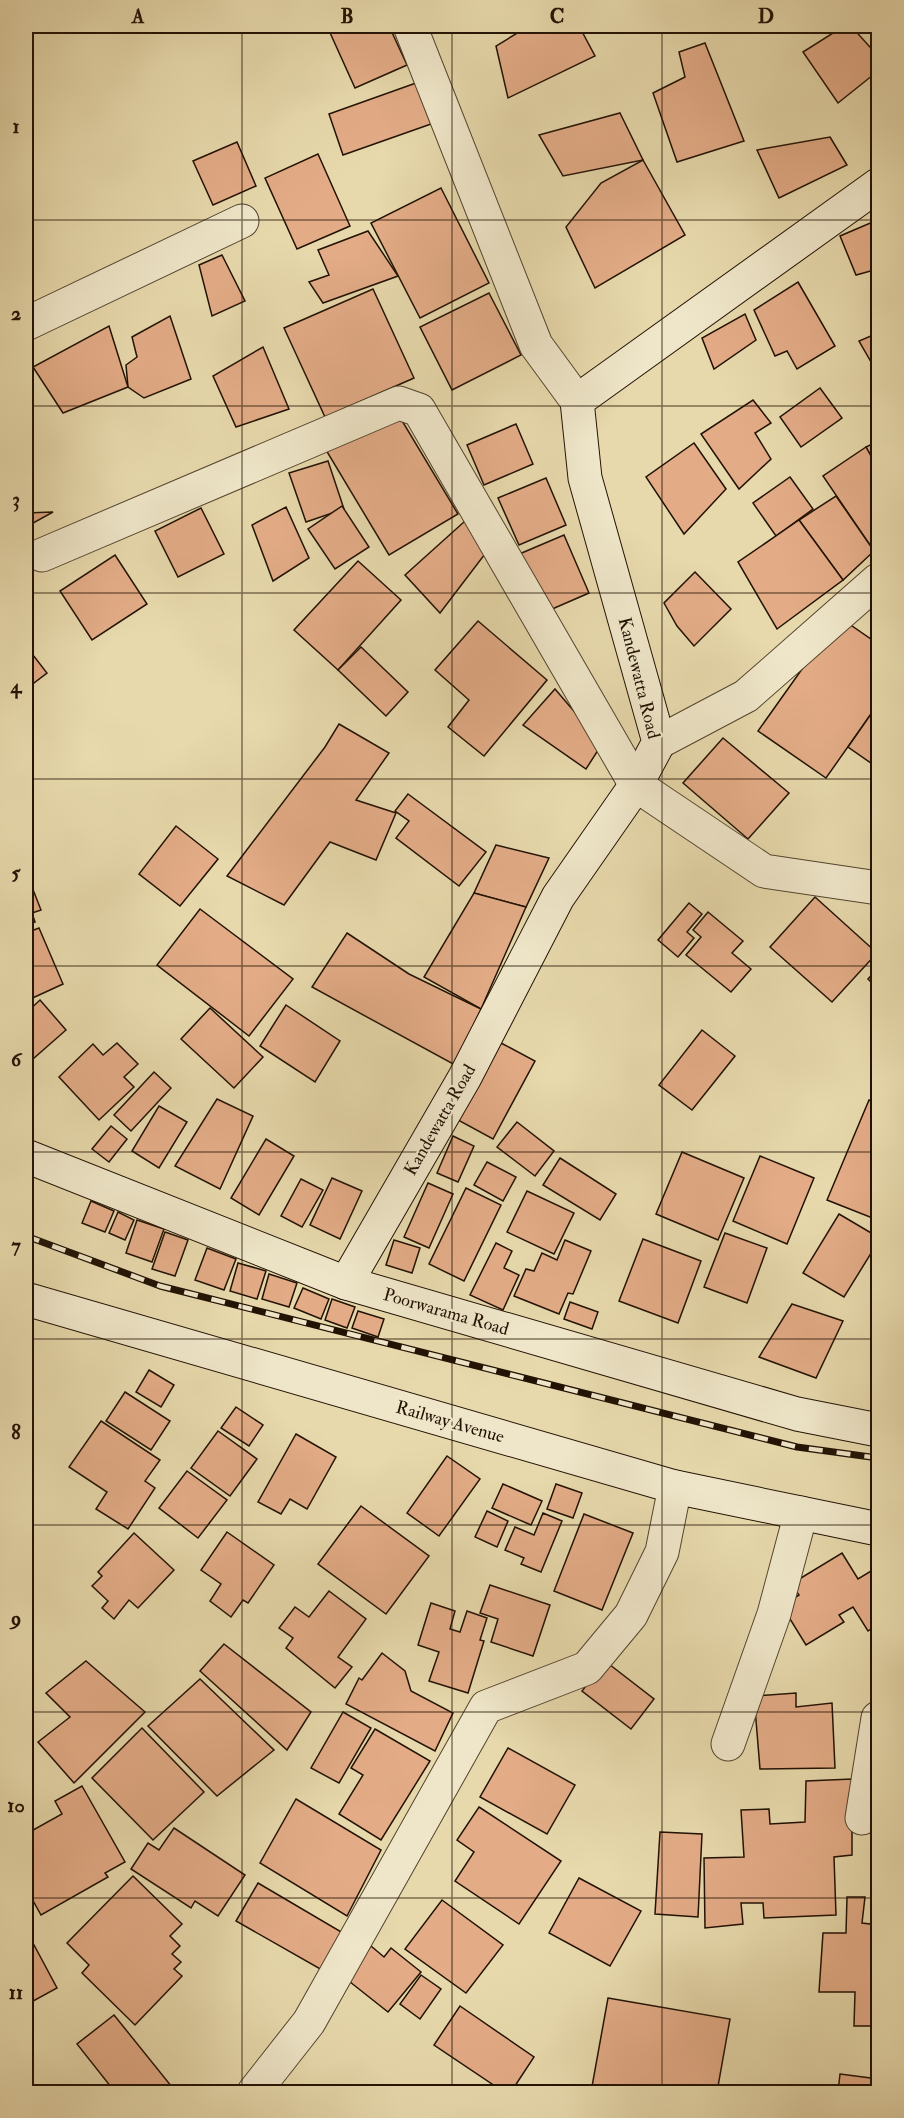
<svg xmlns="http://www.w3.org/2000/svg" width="904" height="2118" font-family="'IM FELL Double Pica',serif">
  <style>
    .building { fill: #e3ac87; stroke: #221204; stroke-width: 1.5 }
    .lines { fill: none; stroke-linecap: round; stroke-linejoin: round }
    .street-casing { stroke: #53442e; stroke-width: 35 }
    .secondary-casing { stroke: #221204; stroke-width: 35 }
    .street { stroke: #efe6c9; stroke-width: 33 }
    .secondary { stroke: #efe6c9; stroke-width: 33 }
    .rail-casing { stroke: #221204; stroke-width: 7 }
    .rail { stroke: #efe6c9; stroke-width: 4.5; stroke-dasharray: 14; stroke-linecap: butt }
    .grid { fill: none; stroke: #221204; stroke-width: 1.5; stroke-opacity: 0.55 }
    .labels { text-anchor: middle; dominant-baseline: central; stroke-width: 4.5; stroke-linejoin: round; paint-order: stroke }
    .street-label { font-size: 18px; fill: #221204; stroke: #efe6c9 }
    .neatline { fill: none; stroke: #221204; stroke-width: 2 }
    .grid-label { font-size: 20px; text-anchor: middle; font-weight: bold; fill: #221204 }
  </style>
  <rect width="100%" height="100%" fill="#e7d9ac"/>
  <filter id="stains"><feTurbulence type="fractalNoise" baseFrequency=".00333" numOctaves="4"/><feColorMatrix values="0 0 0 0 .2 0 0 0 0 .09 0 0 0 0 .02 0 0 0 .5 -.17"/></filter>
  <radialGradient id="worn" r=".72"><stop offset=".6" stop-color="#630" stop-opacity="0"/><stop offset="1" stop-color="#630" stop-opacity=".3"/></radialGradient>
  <!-- building -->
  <g class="building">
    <polygon points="327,26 389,26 407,65 355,88"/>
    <polygon points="529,26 579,26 595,56 508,98 496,46"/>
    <polygon points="844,26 851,26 878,56 878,71 838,103 803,52"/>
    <polygon points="705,43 744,141 677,162 653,93 685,77 679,52"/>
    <polygon points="416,83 431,124 343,155 329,114"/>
    <polygon points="620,113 643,160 563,176 539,135"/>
    <polygon points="830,137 847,165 779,198 757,150"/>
    <polygon points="237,142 256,186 213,205 193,161"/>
    <polygon points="318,154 350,226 297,249 265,178"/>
    <polygon points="643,160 685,235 595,288 566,227 601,183"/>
    <polygon points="441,188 489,283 420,318 371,223"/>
    <polygon points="875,221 878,231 878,269 856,275 840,236"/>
    <polygon points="368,231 398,276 323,303 309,282 329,275 318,250"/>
    <polygon points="222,255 245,301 212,316 199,265"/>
    <polygon points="798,282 835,346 797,369 787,351 775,356 754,310"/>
    <polygon points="373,289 414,378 325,417 284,328"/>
    <polygon points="489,293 521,355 452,390 420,327"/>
    <polygon points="745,314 756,340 714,369 702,338"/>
    <polygon points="170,316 191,379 144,398 128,387 126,365 137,357 132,337"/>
    <polygon points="109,326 128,387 63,413 33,367"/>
    <polygon points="878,333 878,374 859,341"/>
    <polygon points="263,347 289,409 236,427 213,376"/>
    <polygon points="820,388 842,418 801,447 780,417"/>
    <polygon points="753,400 771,423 755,433 771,459 739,489 701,434"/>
    <polygon points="392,404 458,514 389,555 323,445"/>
    <polygon points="516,424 533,464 484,485 467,445"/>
    <polygon points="878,441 878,469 866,447"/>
    <polygon points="694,443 726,489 684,534 646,477"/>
    <polygon points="866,447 878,469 878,546 874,551 823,476"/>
    <polygon points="328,461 344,509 306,522 289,473"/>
    <polygon points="790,477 813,509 776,536 753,503"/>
    <polygon points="546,478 566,525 519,545 498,498"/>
    <polygon points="836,496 874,551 843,580 799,520"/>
    <polygon points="342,506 369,547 335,569 308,529"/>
    <polygon points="286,507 309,558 273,581 252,525"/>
    <polygon points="201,508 224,554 178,577 155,531"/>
    <polygon points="53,512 26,527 26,513"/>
    <polygon points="799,520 843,580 777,629 738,562"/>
    <polygon points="465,521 488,550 440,613 405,575"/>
    <polygon points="564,535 589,593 543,613 517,555"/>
    <polygon points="115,555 147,604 92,640 60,591"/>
    <polygon points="358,561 401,600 338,670 294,630"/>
    <polygon points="695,572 731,609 694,646 677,626 664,603"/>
    <polygon points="839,617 878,644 878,704 826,778 758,731"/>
    <polygon points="478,621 547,680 484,756 448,727 469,700 435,670"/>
    <polygon points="26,646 47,673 26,689"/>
    <polygon points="361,647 408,692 386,716 338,670"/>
    <polygon points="555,689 602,744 586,769 523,725"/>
    <polygon points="878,704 878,768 848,747"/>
    <polygon points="339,724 389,753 356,800 396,813 376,860 330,842 284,905 227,876 325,747"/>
    <polygon points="723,738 789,793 748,839 683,783"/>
    <polygon points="408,794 486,852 459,886 396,838 409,821 395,811"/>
    <polygon points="176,826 218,859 180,906 139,874"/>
    <polygon points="496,845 549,858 526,907 474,893"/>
    <polygon points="32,887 41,910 32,913 35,922 26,925 26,890"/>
    <polygon points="474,893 526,907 481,1009 424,977"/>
    <polygon points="815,897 877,953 832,1002 770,947"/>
    <polygon points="689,903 702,914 687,932 694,938 678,957 658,940"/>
    <polygon points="200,909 293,979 249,1036 157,965"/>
    <polygon points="708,912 743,941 732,953 751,969 731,992 686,955 701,937 693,930"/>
    <polygon points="39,928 63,984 26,1001 26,933"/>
    <polygon points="347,933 409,974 481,1009 455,1065 312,987"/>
    <polygon points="878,968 878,989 868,979"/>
    <polygon points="40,1000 66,1030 26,1065 26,1013"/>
    <polygon points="286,1005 340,1041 315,1082 260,1046"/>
    <polygon points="210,1008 263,1057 234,1088 181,1039"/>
    <polygon points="702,1030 735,1056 692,1110 659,1085"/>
    <polygon points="117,1043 138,1064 124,1077 134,1087 99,1120 59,1077 93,1044 103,1055"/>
    <polygon points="501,1043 535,1061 493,1139 458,1120"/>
    <polygon points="154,1072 171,1088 131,1131 114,1115"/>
    <polygon points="217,1099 253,1116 220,1189 175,1166"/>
    <polygon points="869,1100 878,1104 878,1210 875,1219 827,1200"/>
    <polygon points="159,1106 187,1122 159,1168 132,1151"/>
    <polygon points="517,1122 554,1151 535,1176 497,1147"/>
    <polygon points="111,1126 127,1139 109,1162 92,1149"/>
    <polygon points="453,1136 474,1146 458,1182 437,1173"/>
    <polygon points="266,1139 294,1156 259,1215 231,1198"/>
    <polygon points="682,1152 744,1178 718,1240 656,1214"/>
    <polygon points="760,1156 814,1178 787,1244 733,1221"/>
    <polygon points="560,1158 616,1194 600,1220 543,1185"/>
    <polygon points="487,1162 516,1177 503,1201 474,1185"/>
    <polygon points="332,1178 362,1191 340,1239 310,1225"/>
    <polygon points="301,1179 323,1190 302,1227 281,1216"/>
    <polygon points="428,1183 453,1194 429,1248 404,1237"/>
    <polygon points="466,1188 501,1205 464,1281 429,1264"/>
    <polygon points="527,1191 574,1213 554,1254 507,1232"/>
    <polygon points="91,1201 114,1211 105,1232 82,1223"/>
    <polygon points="118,1212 134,1220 125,1240 109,1233"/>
    <polygon points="839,1214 878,1237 878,1242 844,1297 803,1273"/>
    <polygon points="137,1220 164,1229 152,1262 126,1253"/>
    <polygon points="165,1232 188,1240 175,1276 152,1269"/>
    <polygon points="725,1233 767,1248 747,1303 704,1287"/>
    <polygon points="643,1239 701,1261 678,1323 619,1301"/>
    <polygon points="394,1240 420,1248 412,1273 386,1265"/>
    <polygon points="565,1240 591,1251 573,1294 568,1293 559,1314 514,1296 526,1269 534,1271 542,1253 557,1260"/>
    <polygon points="496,1243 512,1251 504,1268 519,1275 503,1310 470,1295"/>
    <polygon points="207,1248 236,1259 224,1290 195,1280"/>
    <polygon points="238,1263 266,1271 257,1299 230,1291"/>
    <polygon points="269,1274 297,1283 289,1307 262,1299"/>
    <polygon points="303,1288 329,1299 321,1319 294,1308"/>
    <polygon points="332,1299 355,1307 347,1328 325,1320"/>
    <polygon points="570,1302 598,1312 592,1329 564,1319"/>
    <polygon points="792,1304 843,1321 816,1378 759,1357"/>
    <polygon points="358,1311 384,1319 378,1337 352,1328"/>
    <polygon points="149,1370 174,1385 161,1407 136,1392"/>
    <polygon points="125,1392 170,1421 151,1450 106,1421"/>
    <polygon points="236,1407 263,1425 249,1446 221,1428"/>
    <polygon points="101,1421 160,1460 145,1481 155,1488 128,1529 96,1509 107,1492 69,1467"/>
    <polygon points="218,1431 257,1459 230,1496 191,1468"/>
    <polygon points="296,1434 336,1457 307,1509 290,1499 281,1514 258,1502"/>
    <polygon points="447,1456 480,1479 439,1536 407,1513"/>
    <polygon points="187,1471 227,1500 198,1538 159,1508"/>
    <polygon points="503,1484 542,1501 531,1525 492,1508"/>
    <polygon points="556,1484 582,1493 573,1518 547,1509"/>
    <polygon points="361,1506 429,1556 386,1614 318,1564"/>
    <polygon points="487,1511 508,1521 497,1547 475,1537"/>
    <polygon points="543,1513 562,1521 541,1572 521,1564 524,1558 505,1550 515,1527 534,1535"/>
    <polygon points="584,1514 633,1533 602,1610 554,1591"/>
    <polygon points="227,1532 274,1565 248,1603 243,1600 231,1617 210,1601 221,1584 201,1570"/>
    <polygon points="134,1533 174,1570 138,1608 129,1600 114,1619 102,1608 108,1601 92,1586 102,1576 98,1572"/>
    <polygon points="842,1553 858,1579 871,1571 878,1583 878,1624 868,1631 853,1607 839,1615 844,1622 806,1645 782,1606 799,1595 791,1584"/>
    <polygon points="490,1585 550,1605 533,1656 491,1642 498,1619 480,1613"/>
    <polygon points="329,1591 366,1619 338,1657 352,1667 335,1688 286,1648 293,1638 279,1628 295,1607 309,1617"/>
    <polygon points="431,1603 455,1611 450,1629 460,1632 467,1611 487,1618 480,1640 484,1641 468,1693 429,1681 439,1652 418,1645"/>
    <polygon points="224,1644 311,1712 287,1750 200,1671"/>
    <polygon points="382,1653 405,1671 411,1691 453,1713 435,1751 346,1704 359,1678 362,1680"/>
    <polygon points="86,1661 145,1712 74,1783 38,1742 70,1717 46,1693"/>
    <polygon points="605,1661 654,1699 631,1729 582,1691"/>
    <polygon points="200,1679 274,1750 217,1796 148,1726"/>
    <polygon points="796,1693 796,1707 832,1703 835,1768 760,1769 754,1696"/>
    <polygon points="343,1712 371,1728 339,1783 311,1768"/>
    <polygon points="142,1728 204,1792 153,1840 92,1778"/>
    <polygon points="375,1729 430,1761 381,1840 339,1814 363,1775 351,1768"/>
    <polygon points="508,1748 575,1785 547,1834 480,1797"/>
    <polygon points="852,1779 852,1855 834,1857 836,1915 764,1918 763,1903 741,1903 743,1924 705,1928 704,1858 744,1857 741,1810 769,1809 770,1824 805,1822 806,1781"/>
    <polygon points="82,1786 125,1862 105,1873 108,1877 41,1915 26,1888 32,1883 26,1872 26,1834 62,1814 55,1801"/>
    <polygon points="296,1799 381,1850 347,1916 260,1863"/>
    <polygon points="479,1807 561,1861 519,1924 455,1881 474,1852 457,1840"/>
    <polygon points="174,1828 245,1875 218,1916 195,1901 191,1908 131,1869 148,1843 159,1850"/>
    <polygon points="660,1832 702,1834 698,1917 655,1914"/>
    <polygon points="878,1853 878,1880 873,1878"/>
    <polygon points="133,1876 182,1924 170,1936 180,1946 172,1954 181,1962 174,1969 182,1976 135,2025 82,1973 89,1965 67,1943"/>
    <polygon points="579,1878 641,1911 610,1966 549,1933"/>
    <polygon points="258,1883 343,1933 322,1970 236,1921"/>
    <polygon points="847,1897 865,1897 862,1923 878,1925 878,2026 854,2026 855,1992 819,1992 823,1933 846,1933"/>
    <polygon points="442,1900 503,1945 466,1993 405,1949"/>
    <polygon points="26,1930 57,1988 26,2005"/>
    <polygon points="371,1946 384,1957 391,1948 421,1972 388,2012 345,1978"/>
    <polygon points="421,1975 441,1989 420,2019 400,2004"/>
    <polygon points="608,1998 730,2019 717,2092 591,2092"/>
    <polygon points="460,2006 534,2057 511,2092 504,2092 434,2045"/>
    <polygon points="114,2015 176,2092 115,2092 77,2044"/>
    <polygon points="840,2074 878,2079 878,2092 838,2092"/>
  </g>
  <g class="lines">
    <defs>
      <g id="street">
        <polyline points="410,26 536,345 577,401"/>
        <polyline points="26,324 242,221"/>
        <polyline points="42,555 399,403 419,410 636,785 764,871 878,888"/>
        <polyline points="659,742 746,696 878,580"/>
        <polyline points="728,1744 774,1614 801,1513"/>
        <polyline points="862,1818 878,1718"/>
        <polyline points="254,2092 309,2022 486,1707 587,1668 631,1615 662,1552 675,1487"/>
      </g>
      <g id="secondary">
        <polyline points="26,1156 346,1283 797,1414 878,1430"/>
        <polyline points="346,1283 465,1077 558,897 636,785 659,742 585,478 577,401 878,185"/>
        <polyline points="26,1299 675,1487 878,1529"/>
      </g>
    </defs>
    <!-- street casing -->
    <use href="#street" class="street-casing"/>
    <!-- secondary casing -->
    <use href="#secondary" class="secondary-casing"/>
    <!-- street -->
    <use href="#street" class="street"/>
    <!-- secondary -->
    <use href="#secondary" class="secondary"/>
    <defs>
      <polyline id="rail" points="26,1236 160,1286 797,1447 878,1458"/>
    </defs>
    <!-- rail casing -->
    <use href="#rail" class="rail-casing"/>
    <!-- rail -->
    <use href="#rail" class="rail"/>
  </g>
  <!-- grid -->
  <path class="grid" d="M242,26V2092M452,26V2092M662,26V2092M26,220H878M26,406H878M26,593H878M26,779H878M26,966H878M26,1152H878M26,1339H878M26,1525H878M26,1712H878M26,1898H878"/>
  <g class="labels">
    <!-- street labels -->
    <g class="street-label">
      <text transform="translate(639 678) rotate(76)">Kandewatta Road</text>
      <text transform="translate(440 1120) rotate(-60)">Kandewatta Road</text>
      <text transform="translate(446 1312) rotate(16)">Poorwarama Road</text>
      <text transform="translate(450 1422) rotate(16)">Railway Avenue</text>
    </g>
  </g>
  <!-- margin -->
  <rect width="904" height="2118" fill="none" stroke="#e7d9ac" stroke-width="66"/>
  <rect x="33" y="33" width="838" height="2052" class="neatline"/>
  <g class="grid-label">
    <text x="138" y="23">A</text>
    <text x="347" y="23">B</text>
    <text x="557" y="23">C</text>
    <text x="766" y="23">D</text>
    <text x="16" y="133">1</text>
    <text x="16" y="320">2</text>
    <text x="16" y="506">3</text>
    <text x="16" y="693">4</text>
    <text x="16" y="879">5</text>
    <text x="16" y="1066">6</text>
    <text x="16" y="1252">7</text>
    <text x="16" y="1439">8</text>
    <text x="16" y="1625">9</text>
    <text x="16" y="1812">10</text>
    <text x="16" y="1999">11</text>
  </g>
  <rect width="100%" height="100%" filter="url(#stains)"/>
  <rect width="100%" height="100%" fill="url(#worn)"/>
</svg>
